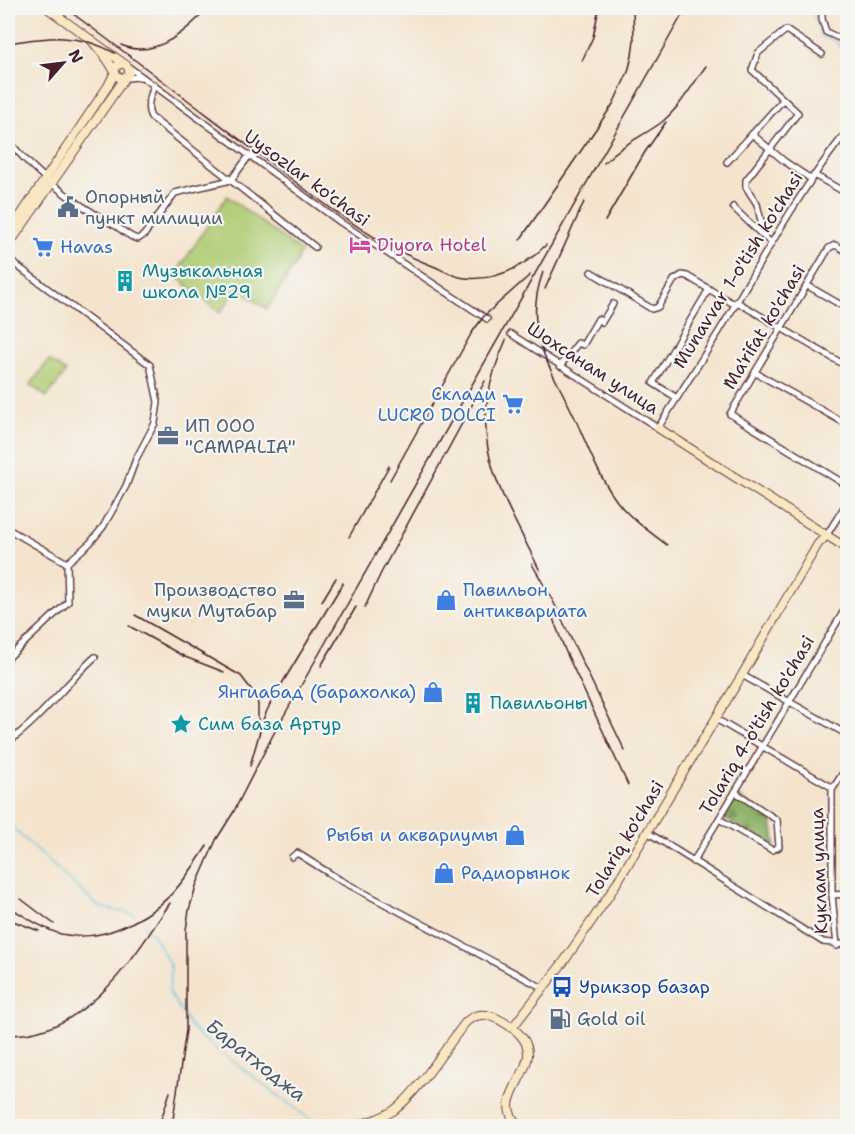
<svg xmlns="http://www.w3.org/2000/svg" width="855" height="1134" font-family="'Shantell Sans',sans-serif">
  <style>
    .forest { fill: url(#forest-firs); stroke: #6a6848; stroke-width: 1.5 }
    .pitch { fill: #afcc73; stroke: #7c764f; stroke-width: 1.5 }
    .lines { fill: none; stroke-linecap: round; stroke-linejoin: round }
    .stream { stroke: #5fc1dd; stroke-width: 1.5 }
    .street-casing { stroke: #643d43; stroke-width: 8 }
    .secondary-casing { stroke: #643d43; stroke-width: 10 }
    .street { stroke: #fff; stroke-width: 5 }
    .secondary { stroke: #f9e7c3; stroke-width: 8 }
    .rail { stroke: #4a1f2b; stroke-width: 1.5 }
    .labels { text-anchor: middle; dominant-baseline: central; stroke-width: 4.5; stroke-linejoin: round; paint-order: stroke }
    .street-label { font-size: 18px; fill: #4a1f2b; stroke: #f6f6f2 }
    .service-label { font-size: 18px; fill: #4e5e75; stroke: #f6f6f2; text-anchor: start }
    .hotel-label { font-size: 18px; fill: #b23c85; stroke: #f6f6f2; text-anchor: start }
    .shop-label { font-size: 18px; fill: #366cbe; stroke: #f6f6f2; text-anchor: start }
    .culture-label { font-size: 18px; fill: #0d838f; stroke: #f6f6f2; text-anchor: start }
    .transit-label { font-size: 18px; fill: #164399; stroke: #f6f6f2; text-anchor: start }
    .water-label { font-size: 20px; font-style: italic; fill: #515869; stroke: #f6f6f2 }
  </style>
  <defs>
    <pattern id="forest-firs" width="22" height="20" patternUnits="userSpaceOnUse" patternTransform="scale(1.5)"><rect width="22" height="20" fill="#8bb065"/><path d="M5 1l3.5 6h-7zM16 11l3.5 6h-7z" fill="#748f53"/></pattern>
  </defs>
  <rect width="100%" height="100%" fill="#f6f6f2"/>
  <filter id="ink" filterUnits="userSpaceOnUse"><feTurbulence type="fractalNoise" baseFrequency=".0167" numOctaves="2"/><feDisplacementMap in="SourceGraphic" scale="12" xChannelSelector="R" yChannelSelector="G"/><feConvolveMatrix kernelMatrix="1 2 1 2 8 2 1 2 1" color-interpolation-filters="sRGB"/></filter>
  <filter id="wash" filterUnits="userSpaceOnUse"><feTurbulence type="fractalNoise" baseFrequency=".008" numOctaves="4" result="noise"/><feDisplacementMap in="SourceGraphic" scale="24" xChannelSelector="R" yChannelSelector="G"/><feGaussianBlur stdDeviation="1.35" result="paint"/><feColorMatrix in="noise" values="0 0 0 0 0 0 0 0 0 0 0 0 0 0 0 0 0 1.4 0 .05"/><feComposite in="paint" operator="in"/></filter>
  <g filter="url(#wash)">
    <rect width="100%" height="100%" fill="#f4e4ce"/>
    <!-- forest -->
    <polygon class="forest" points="737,796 772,819 775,843 773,848 723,818"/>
    <!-- pitch -->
    <g class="pitch">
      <polygon points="227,196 301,252 297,259 298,260 267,309 237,289 220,313 175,275"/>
      <polygon points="49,360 66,372 47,397 30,385"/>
    </g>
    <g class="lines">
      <!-- stream -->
      <g class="stream">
        <polyline points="782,8 784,9 793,8"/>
        <polyline points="810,8 815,16 821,36 836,41 848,58"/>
        <polyline points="8,824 99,907 133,914 135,916"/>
        <polyline points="143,925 155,938 171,967 169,992 190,1026 202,1038 312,1121"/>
      </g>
    </g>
  </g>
  <g filter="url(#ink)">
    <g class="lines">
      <defs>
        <g id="street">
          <polyline points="822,8 822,19 826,32 841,39"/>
          <polyline points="126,65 340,222 487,319"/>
          <polyline points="125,78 142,77"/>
          <path d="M154,85C151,96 145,107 151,117L315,247"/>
          <polyline points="752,134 784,161 811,179"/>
          <path d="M8,140C36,175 74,203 114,225C122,229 128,237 138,239L144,235L175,193L231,180L249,156"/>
          <polyline points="727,162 783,100"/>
          <polyline points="814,175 848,194"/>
          <polyline points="733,207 764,237"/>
          <polyline points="771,242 765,238 757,204 746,187 746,180 798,113 752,70 758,53 786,30 822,54"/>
          <polyline points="848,252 835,245 829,248 730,414 848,486"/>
          <polyline points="8,259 150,365 158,402 155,423 136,459 126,486 103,527 90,543 67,563"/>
          <polyline points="591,272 652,309 658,307 674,280 682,275 687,276 732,303 737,302 848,367"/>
          <polyline points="808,286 848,309"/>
          <path d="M511,334L658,428C685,385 713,343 738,300C772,242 805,183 848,130"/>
          <polyline points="560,366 578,343 583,345 598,319 602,322 613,304"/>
          <polyline points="756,373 848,425"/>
          <polyline points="677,398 653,383 709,289"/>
          <polyline points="8,529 67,563"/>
          <polyline points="826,536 848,501"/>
          <polyline points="8,658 68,602 67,563"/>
          <polyline points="742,675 848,735"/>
          <polyline points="716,719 833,788"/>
          <path d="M8,742C41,719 65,684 95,657"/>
          <polyline points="719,819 772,850 779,847 777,820 735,792"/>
          <polyline points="647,832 823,942 848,945"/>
          <polyline points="292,857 297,853 340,880 543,988"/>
          <polyline points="693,862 848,604"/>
          <polyline points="832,895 848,894"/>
          <polyline points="837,946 832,895 832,790 848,765"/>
        </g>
        <g id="secondary">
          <polyline points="47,8 126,65"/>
          <circle cx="122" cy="71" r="7"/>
          <polyline points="8,234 108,86 115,72 107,59 92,41"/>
          <polyline points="8,246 125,78"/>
          <polyline points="658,428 848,549"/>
          <polyline points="512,1028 565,960 610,894 742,675 818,544 826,536"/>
          <polyline points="128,1126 188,1126"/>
          <path d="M354,1126C367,1123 381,1118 393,1111C417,1094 446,1047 465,1023C472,1016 480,1013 490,1016C499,1018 507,1024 515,1030C556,1064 484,1094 519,1126"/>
        </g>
      </defs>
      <!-- street casing -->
      <use href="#street" class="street-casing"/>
      <!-- secondary casing -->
      <use href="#secondary" class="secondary-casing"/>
      <!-- street -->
      <use href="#street" class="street"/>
      <!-- secondary -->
      <use href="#secondary" class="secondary"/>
      <!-- rail -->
      <g class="rail">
        <path d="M65,8C132,57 198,108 264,158C314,196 369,241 428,264C440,268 452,277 465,278C498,281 524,267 546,245"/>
        <path d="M8,43C48,37 77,32 115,53"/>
        <path d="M121,45C154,60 187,31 208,8"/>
        <polyline points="582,61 593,37 599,8"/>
        <path d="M604,163C623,143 642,137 662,122C680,107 693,84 706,66"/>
        <polyline points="605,221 645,152 666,122"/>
        <polyline points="520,240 613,104 628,72 632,56 634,40 633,8"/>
        <path d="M543,272C521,333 551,366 575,418C587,445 598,475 616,500C629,518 649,531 667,545"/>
        <polyline points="545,289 584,202"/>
        <path d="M506,340C462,439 497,483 540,571"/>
        <polyline points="390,480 471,334 484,316 530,275"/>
        <polyline points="349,537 389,466"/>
        <polyline points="532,564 554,603 625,751"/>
        <polyline points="322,601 336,578"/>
        <polyline points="365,607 381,573 485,381"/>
        <polyline points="551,613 565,650 628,785"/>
        <polyline points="135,615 241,676 254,693 258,704 258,725"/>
        <polyline points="129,626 185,657 224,672"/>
        <polyline points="321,666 356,607"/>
        <polyline points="250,766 264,717 272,700 343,583"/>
        <polyline points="21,899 54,924"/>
        <path d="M8,906C24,916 43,929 61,934C79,938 100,936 117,929C163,912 181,886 207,846"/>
        <polyline points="8,919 39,931"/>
        <path d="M8,1035C86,1036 132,960 170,903"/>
        <polyline points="159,1126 170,1092"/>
        <polyline points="172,1126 186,1030 186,930 189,910 196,886 216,840 233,813 273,735 686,8"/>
      </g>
    </g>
  </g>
  <!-- icons -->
  <defs>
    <symbol id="civic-bare" viewBox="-9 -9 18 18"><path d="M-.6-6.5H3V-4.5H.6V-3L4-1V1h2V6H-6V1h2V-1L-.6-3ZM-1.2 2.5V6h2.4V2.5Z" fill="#5c6f8a" stroke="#f6f6f2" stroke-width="2.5" paint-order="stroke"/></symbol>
    <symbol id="hotel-bare" viewBox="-9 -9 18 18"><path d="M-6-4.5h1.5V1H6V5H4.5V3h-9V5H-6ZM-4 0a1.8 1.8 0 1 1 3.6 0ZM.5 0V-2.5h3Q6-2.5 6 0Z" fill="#d1479c" stroke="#f6f6f2" stroke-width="2.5" paint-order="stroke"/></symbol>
    <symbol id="supermarket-bare" viewBox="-9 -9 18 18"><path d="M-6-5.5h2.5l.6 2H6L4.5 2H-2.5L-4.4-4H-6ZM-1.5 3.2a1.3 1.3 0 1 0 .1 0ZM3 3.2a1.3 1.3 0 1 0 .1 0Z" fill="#3f7fe0" stroke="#f6f6f2" stroke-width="2.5" paint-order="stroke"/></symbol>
    <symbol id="building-bare" viewBox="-9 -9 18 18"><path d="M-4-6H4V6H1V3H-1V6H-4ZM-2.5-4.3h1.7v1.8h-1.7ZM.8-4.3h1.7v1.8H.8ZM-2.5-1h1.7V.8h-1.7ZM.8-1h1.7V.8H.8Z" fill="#0f9aa8" stroke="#f6f6f2" stroke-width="2.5" paint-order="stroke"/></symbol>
    <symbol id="office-bare" viewBox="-9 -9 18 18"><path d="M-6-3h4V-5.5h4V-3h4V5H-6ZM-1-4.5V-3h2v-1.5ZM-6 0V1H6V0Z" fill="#5c6f8a" stroke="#f6f6f2" stroke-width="2.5" paint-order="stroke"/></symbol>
    <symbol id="shop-bare" viewBox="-9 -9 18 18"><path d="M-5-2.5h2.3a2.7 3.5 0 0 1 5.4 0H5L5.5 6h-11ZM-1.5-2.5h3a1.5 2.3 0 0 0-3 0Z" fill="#3f7fe0" stroke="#f6f6f2" stroke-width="2.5" paint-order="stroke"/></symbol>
    <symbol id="sight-bare" viewBox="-9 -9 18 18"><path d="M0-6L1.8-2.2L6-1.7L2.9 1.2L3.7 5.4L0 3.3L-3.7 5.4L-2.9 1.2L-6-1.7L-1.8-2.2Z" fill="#0f9aa8" stroke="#f6f6f2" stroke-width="2.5" paint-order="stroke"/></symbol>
    <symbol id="bus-bare" viewBox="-9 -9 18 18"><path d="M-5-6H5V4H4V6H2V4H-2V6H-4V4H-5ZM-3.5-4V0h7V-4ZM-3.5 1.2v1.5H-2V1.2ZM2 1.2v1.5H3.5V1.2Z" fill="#1a4fb4" stroke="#f6f6f2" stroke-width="2.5" paint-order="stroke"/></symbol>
    <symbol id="fuel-bare" viewBox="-9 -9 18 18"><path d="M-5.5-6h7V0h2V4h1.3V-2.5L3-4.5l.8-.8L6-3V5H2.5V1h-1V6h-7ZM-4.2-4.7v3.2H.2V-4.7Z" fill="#5c6f8a" stroke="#f6f6f2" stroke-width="2.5" paint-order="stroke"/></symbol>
  </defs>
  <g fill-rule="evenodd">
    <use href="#civic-bare" x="53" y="192" width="30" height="30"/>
    <use href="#hotel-bare" x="345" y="230" width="30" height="30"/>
    <use href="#supermarket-bare" x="28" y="232" width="30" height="30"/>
    <use href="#building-bare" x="110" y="266" width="30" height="30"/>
    <use href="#supermarket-bare" x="498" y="389" width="30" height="30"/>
    <use href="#office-bare" x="153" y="421" width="30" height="30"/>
    <use href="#office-bare" x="279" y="585" width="30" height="30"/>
    <use href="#shop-bare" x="431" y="585" width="30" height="30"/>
    <use href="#shop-bare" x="418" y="677" width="30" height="30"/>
    <use href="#building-bare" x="458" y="688" width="30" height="30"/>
    <use href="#sight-bare" x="166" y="709" width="30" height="30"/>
    <use href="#shop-bare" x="500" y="820" width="30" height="30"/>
    <use href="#shop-bare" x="429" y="858" width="30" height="30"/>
    <use href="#bus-bare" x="547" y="972" width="30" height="30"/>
    <use href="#fuel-bare" x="545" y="1004" width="30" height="30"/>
  </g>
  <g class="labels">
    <!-- street labels -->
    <g class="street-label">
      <text transform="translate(307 178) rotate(36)">Uysozlar ko'chasi</text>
      <text transform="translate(738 270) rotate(-58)">Munavvar 1-o'tish ko'chasi</text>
      <text transform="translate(764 327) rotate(-59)">Ma'rifat ko'chasi</text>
      <text transform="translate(593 368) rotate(33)">Шохсанам улица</text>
      <text transform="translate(757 725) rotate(-59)">Tolariq 4-o'tish ko'chasi</text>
      <text transform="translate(625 839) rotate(-59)">Tolariq ko'chasi</text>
      <text transform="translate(819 871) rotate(-92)">Куклам улица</text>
    </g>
    <!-- service labels -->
    <g class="service-label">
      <text x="85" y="197">Опорный<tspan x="85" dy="21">пункт милиции</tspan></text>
      <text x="185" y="426">ИП ООО<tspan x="185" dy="21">"CAMPALIA"</tspan></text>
      <text x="277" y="590" text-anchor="end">Производство<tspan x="277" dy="21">муки Мутабар</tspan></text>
      <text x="577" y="1019">Gold oil</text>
    </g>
    <!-- hotel labels -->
    <g class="hotel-label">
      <text x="377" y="245">Diyora Hotel</text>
    </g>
    <!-- shop labels -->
    <g class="shop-label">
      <text x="60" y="247">Havas</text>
      <text x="496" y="394" text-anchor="end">Склади<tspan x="496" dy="21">LUCRO DOLCI</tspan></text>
      <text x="463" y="590">Павильон<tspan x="463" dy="21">антиквариата</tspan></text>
      <text x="416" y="692" text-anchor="end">Янгиабад (барахолка)</text>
      <text x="498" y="835" text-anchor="end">Рыбы и аквариумы</text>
      <text x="461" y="873">Радиорынок</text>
    </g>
    <!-- culture labels -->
    <g class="culture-label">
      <text x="142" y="271">Музыкальная<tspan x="142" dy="21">школа №29</tspan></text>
      <text x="490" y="703">Павильоны</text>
      <text x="198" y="724">Сим база Артур</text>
    </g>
    <!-- transit labels -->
    <g class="transit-label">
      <text x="579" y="987">Урикзор базар</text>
    </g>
    <!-- water labels -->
    <g class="water-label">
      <text transform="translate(256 1060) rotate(38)">Баратходжа</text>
    </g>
  </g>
  <!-- margin -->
  <rect width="855" height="1134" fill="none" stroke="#f6f6f2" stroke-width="30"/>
  <!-- north arrow -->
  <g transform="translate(63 63) rotate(62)" stroke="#f6f6f2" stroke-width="4.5" paint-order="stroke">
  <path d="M0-4.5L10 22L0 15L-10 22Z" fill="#4a1f2b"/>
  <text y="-9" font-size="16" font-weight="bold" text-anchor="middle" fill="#4a1f2b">N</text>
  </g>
</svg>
